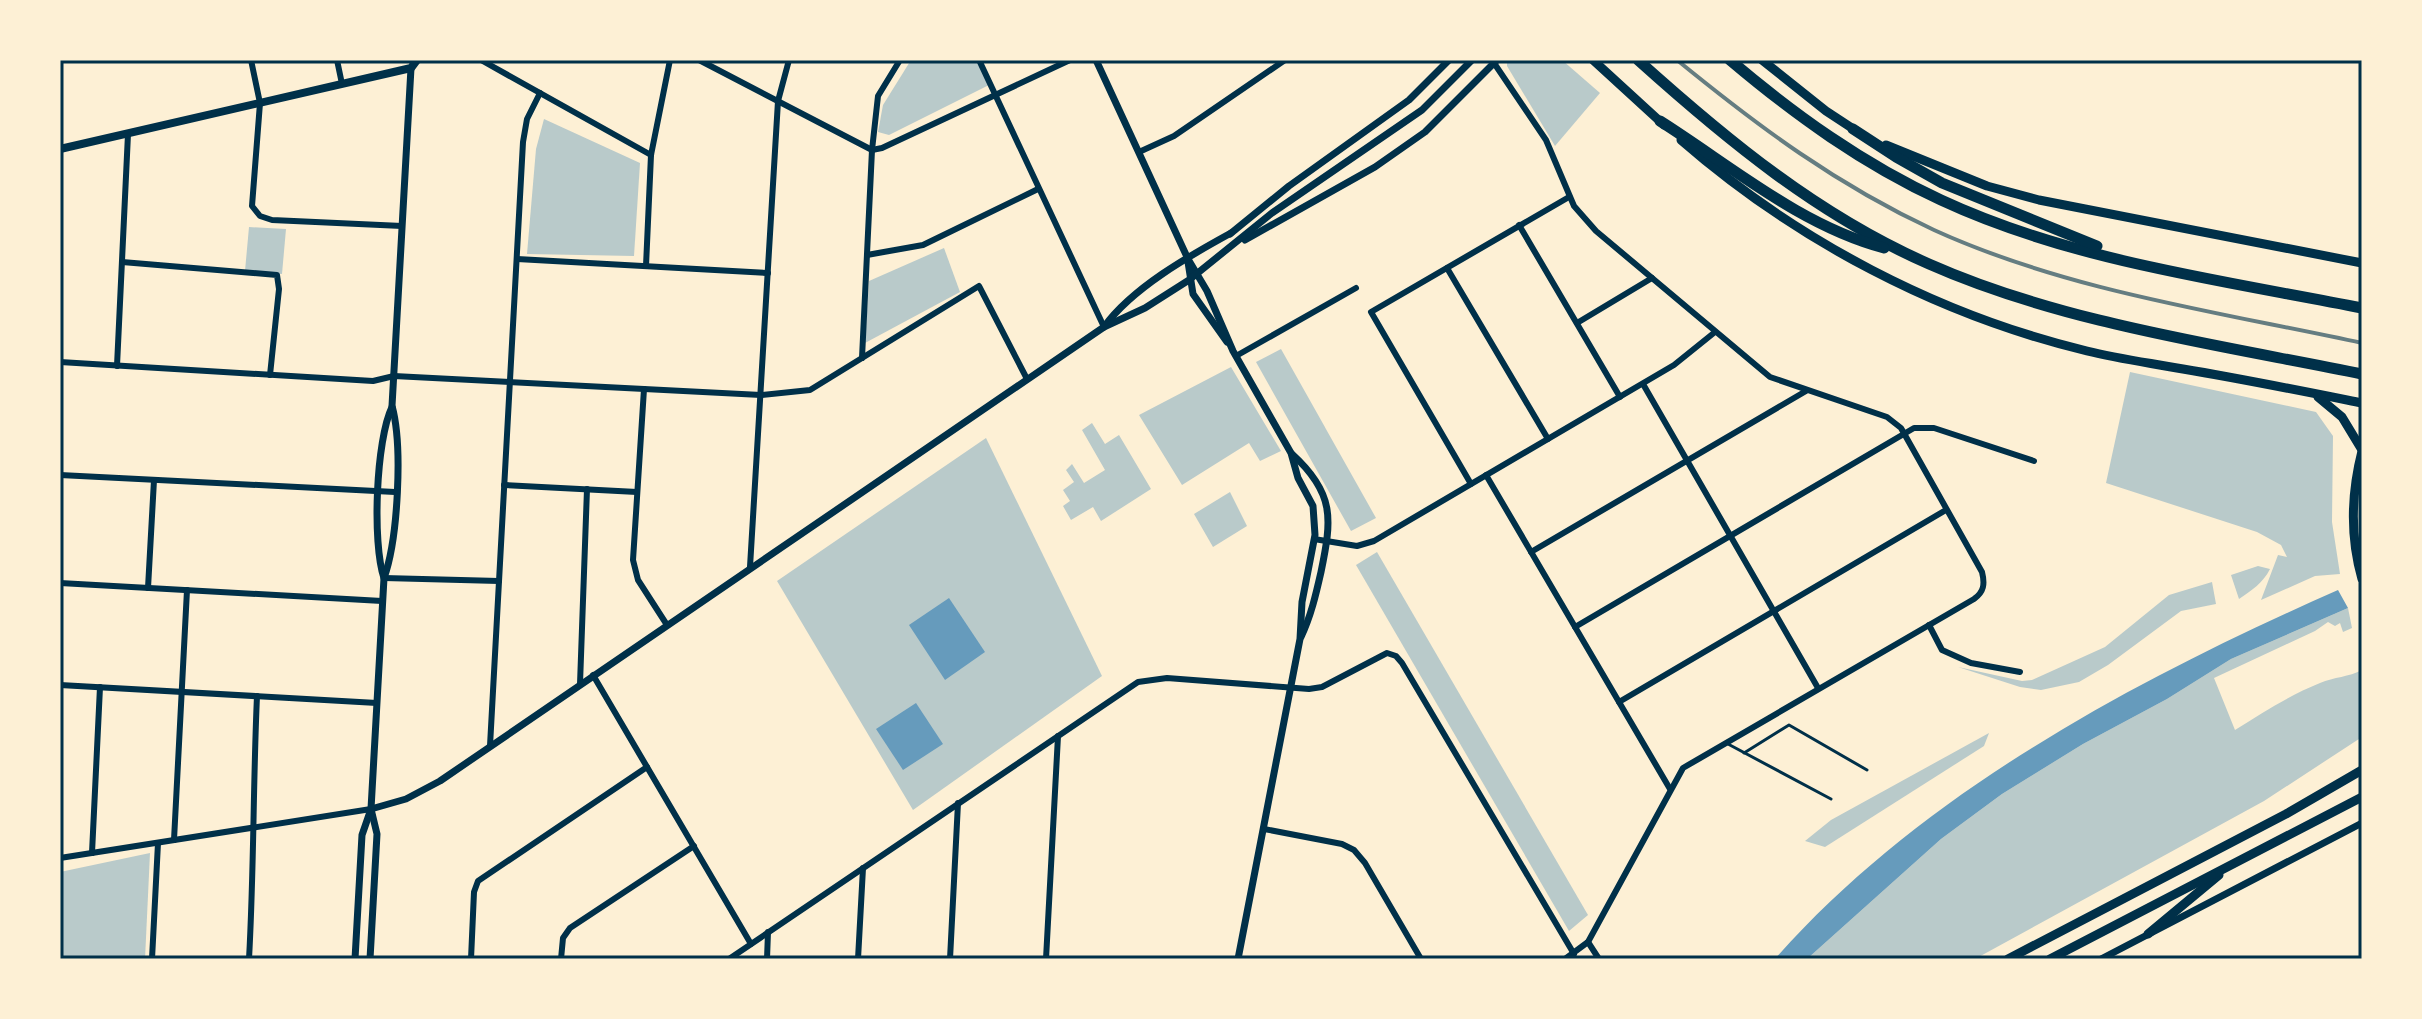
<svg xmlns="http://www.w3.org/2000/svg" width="2422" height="1019" font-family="'Fira Sans',sans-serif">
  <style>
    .green { fill: #b9caca }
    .water { fill: #669bbc }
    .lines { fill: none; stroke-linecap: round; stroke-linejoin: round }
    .service { stroke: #003049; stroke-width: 3 }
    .minor { stroke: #003049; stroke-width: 6 }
    .tertiary { stroke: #003049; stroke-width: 7 }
    .secondary { stroke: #003049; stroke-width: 8 }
    .primary { stroke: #003049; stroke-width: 9 }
    .motorway { stroke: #003049; stroke-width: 11 }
    .rail { stroke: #657d81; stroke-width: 4 }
    .neatline { fill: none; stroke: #003049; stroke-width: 3 }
  </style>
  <rect width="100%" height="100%" fill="#fdf0d5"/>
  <!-- green -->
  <g class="green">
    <polygon points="911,60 976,60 989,85 889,135 878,132 883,105"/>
    <polygon points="1507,60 1562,60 1600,93 1555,146 1507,66"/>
    <polygon points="544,119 640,163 634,256 527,254 536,149"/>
    <polygon points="249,227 286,229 282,274 245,271"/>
    <polygon points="944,248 960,292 865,343 869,281"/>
    <polygon points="1281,349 1376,518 1351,531 1256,362"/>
    <polygon points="1231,367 1281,451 1260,461 1249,443 1182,485 1139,415"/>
    <polygon points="2130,372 2316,412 2333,436 2332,522 2340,574 2315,576 2261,600 2278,555 2287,557 2281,545 2257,532 2106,483"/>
    <polygon points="1092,423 1105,444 1119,435 1151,489 1101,521 1093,507 1071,520 1063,506 1070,501 1063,490 1074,482 1066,470 1072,464 1084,483 1105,470 1082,430"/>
    <polygon points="986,438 1102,676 913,810 777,581"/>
    <polygon points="1230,492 1247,526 1213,547 1194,514"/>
    <polygon points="1377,552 1588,915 1569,931 1356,565"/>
    <path d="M2258,566L2270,569C2263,583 2252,590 2239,599L2231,575Z"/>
    <polygon points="2212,582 2216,604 2181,611 2108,665 2079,682 2041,690 2020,687 1958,667 2022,681 2032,680 2105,647 2169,595"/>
    <path d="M2348,608L2352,628L2343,632L2340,623L2335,626L2328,622L2315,631L2214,678L2235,730C2262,713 2290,695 2320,683C2334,677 2349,677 2362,670V737L2264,801L1975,959H1807L1941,839L2002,794L2083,744L2167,699L2231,659Z"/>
    <polygon points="1989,733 1984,746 1825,847 1805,841 1831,820"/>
    <polygon points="150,853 145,959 60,959 60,872"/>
  </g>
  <!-- water -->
  <g class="water">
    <path d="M2338,590L2348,608L2231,659L2167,699L2083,744L2002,794L1941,839L1807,959H1775C1922,792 2137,679 2338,590Z"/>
    <polygon points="949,598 985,652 945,680 909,625"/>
    <polygon points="916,703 943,744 903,770 876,729"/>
  </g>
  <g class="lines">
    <!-- service -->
    <g class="service">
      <polyline points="1728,744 1831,799"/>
      <polyline points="1744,753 1789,725 1867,770"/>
    </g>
    <!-- minor -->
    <g class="minor">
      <polyline points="251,60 260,103 252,206 260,216 272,220 402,226"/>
      <polyline points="337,60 342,84"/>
      <polyline points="481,60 651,155"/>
      <polyline points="699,60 872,150 882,148 1070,60"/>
      <polyline points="979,60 1104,327"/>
      <path d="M1494,63L1546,140L1574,206L1596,231L1770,377L1887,417L1901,428L1982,572C1985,584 1984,592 1974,599L1683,768L1588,942L1565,959"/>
      <polyline points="1139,152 1174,136 1285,60"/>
      <polyline points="1519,225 1620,397"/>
      <polyline points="867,255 923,245 1038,189"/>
      <polyline points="517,259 768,273"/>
      <polyline points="122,262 277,275 279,289 270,375"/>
      <polyline points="646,266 651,155 670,60"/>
      <polyline points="1447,268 1548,439"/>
      <polyline points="1577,323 1652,278"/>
      <polyline points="1236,356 1356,288"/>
      <polyline points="862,358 872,150 878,96 900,60"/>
      <polyline points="60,362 373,381 394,376 761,395 810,390 979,286 1027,379"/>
      <polyline points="117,366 128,134"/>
      <polyline points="1643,384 1818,688"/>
      <polyline points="644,389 633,560 638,580 667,625"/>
      <polyline points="60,475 395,492"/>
      <polyline points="1486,475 1670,789"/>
      <polyline points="1471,484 1371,312 1569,197"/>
      <polyline points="504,485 637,492"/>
      <polyline points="1314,539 1357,546 1374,541 1674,365 1715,332"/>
      <polyline points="1531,552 1806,391"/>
      <polyline points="750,567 778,101 789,60"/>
      <polyline points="384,578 499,581"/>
      <polyline points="60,583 382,601"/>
      <polyline points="148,588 154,480"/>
      <polyline points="1929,625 1942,650 1971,663 2020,672"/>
      <polyline points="1575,627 1914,428 1934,428 2034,461"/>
      <polyline points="593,675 751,944"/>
      <polyline points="580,684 587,489"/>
      <polyline points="60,685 377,703"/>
      <polyline points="1619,702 1946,510"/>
      <polyline points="490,746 523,142 527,119 540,93"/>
      <polyline points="1264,829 1342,844 1354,850 1365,863 1421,959"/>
      <polyline points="174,840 187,590"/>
      <polyline points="92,853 100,687"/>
      <polyline points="60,858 371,809"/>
      <polyline points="1588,942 1599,959"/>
      <polyline points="152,959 158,843"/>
      <path d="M249,959C254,871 253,784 257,696"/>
      <polyline points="471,959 474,892 478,881 647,767"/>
      <polyline points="561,959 563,938 570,928 694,846"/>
      <polyline points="729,959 1138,682 1167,678 1309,689 1322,687 1387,653 1396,656 1402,663 1574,954"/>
      <polyline points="767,959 768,932"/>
      <polyline points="858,959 863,868"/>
      <polyline points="950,959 958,803"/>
      <polyline points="1046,959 1058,736"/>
    </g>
    <!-- tertiary -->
    <g class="tertiary">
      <polyline points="1096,60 1188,259 1207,291 1233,351 1291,453 1298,478 1313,506 1315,535 1302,602 1300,639 1238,959"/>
      <polyline points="1230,234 1289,186 1409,100 1449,60"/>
      <polyline points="1245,240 1375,167 1425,132 1497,60"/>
      <polyline points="1188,262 1193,294 1227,342"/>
      <path d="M1104,327C1132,288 1189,256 1231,233"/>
      <path d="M1292,454C1335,493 1332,519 1321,572C1316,594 1311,616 1301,637"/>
      <path d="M384,578C372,543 376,440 392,407"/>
      <polyline points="371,809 406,799 440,781 1104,327 1145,308 1189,280 1272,213 1422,110 1472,60"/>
      <polyline points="355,959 362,835 371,809"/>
      <path d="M370,959L377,834L371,809L384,578C398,539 403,446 392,406L411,68"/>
      <polyline points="2101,959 2362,823"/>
    </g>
    <!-- secondary -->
    <polyline class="secondary" points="60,149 411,68 417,60"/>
    <!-- primary -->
    <g class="primary">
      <polyline points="1593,60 1664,125"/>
      <polyline points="1762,60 1826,111 1858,132"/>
      <path d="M1681,140C1797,241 1938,315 2087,351C2119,359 2151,363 2183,369C2243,379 2302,391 2362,403"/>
      <polyline points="1886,145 1987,186 2039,200 2362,263"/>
      <polyline points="2318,397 2342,417 2362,450"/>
      <path d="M2362,451C2351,494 2350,537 2362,579"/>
      <polyline points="2148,934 2219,875"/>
      <polyline points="2008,959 2286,814 2362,770"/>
      <polyline points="2050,959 2362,797"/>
    </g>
    <!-- motorway -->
    <g class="motorway">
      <path d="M1638,60C1727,140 1819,216 1929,264C2062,323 2220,345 2362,374"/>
      <path d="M1730,60C1795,115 1863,164 1941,200C2072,261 2221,280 2362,308"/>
      <path d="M1660,121C1731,166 1801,226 1884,248"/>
      <polyline points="1853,129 1896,157 1942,183 2097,246"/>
    </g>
    <!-- rail -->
    <path class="rail" d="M1677,60C1759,127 1837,185 1934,230C2068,291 2219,312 2362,343"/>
  </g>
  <!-- border -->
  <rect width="2422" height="1019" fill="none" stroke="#fdf0d5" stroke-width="124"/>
  <rect x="62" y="62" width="2298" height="895" class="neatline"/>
</svg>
